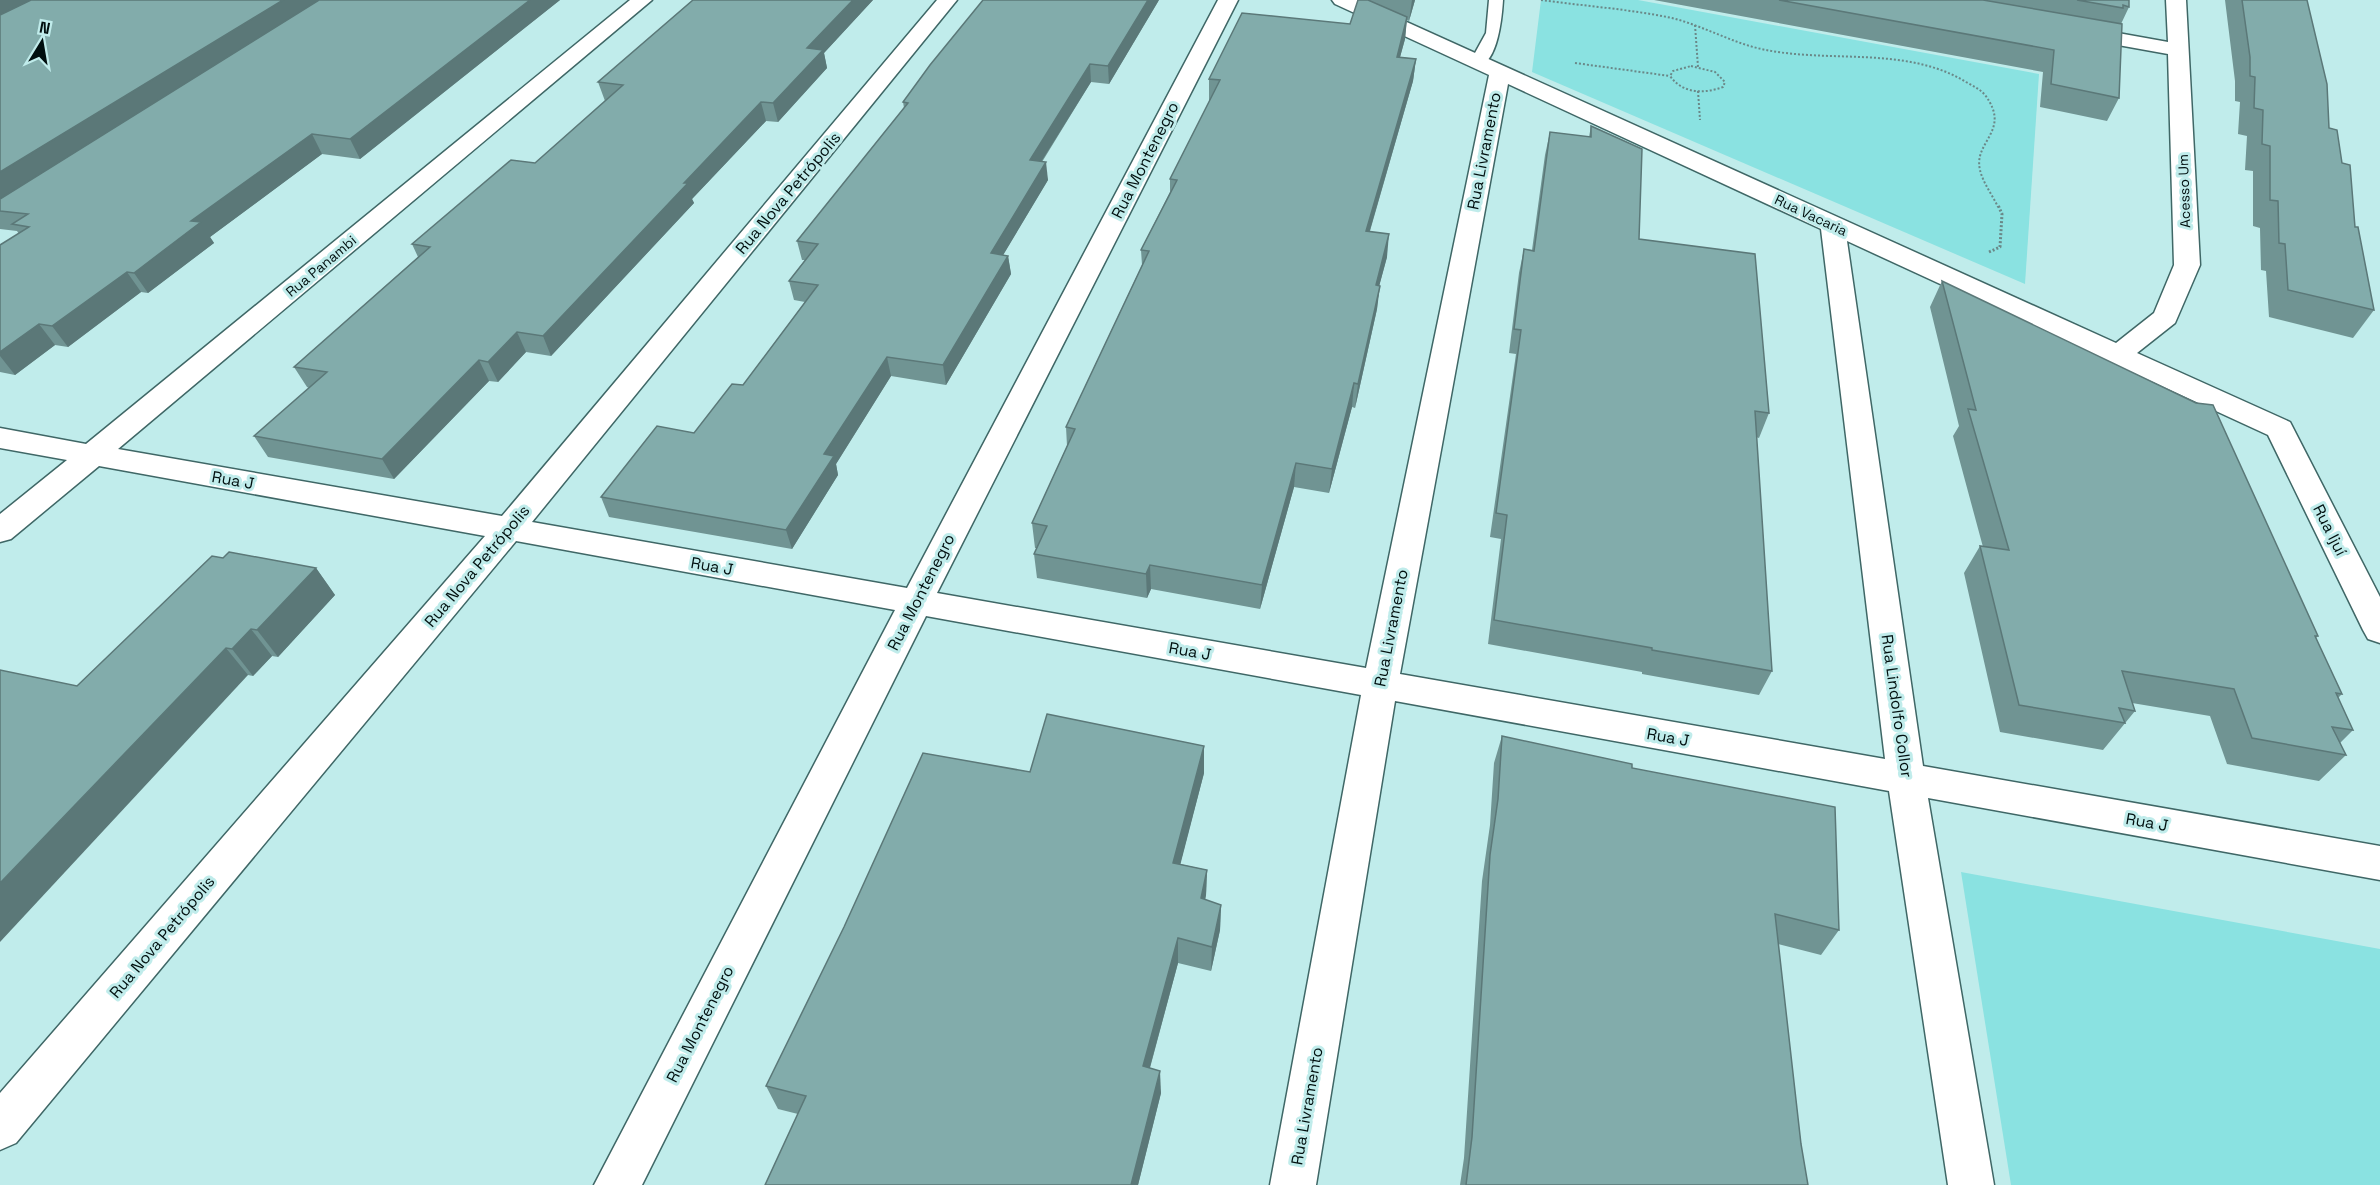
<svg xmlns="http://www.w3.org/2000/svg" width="2380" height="1185" font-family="'Space Grotesk',sans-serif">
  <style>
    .green { fill: #8ae2e1 }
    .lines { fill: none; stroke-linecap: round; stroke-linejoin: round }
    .service-casing { stroke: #3f6766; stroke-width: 3 }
    .minor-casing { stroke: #3f6766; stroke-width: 3 }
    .path-far1 { stroke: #6a8888; stroke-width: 2; stroke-dasharray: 2 2; stroke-linecap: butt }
    .path { stroke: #6a8888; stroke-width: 3; stroke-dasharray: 2 2; stroke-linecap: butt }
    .service { fill: #fff; fill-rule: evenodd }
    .minor { fill: #fff; fill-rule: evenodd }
    .wall { fill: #709493 }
    .shaded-wall { fill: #5b7878 }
    .building { fill: #82acab; stroke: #5b7878; stroke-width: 1.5 }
    .labels { text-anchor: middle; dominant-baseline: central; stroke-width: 6; stroke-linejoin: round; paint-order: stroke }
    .far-street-label { font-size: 14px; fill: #010f0f; stroke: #c0eceb }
    .street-label { font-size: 16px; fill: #010f0f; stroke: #c0eceb }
  </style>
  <rect width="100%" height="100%" fill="#c0eceb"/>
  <!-- green -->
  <g class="green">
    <polygon points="1541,0 1638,0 2039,74 2025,284 1532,72"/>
    <polygon points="1961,872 2380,949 2380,1185 2011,1185"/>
  </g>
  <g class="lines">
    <defs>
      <path id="service" d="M1489,0H1503C1502,17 1498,62 1478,67L1470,62L1486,33Z"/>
      <path id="minor" d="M630,0H652L118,449L502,516L937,0H957L532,522L907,588L1218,0H1238L937,593L1366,668L1489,75L1335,4L1332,0H1358L2116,343L2154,313L2174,265L2168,54L2079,38L2072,36L2069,32L2072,28L2079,26L2168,42L2166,0H2186L2200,265L2175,323L2137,353L2290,422L2380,597V643L2368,639L2363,630L2268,435L1847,241L1923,766L2380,846V880L1928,798L1994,1185H1948L1889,791L1395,701L1316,1185H1270L1361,695L926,616L642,1185H594L895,610L516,541L16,1143L0,1150V1093L485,536L99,466L11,539L0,542V514L67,460L0,448V428L86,444ZM1508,84L1821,229L1885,759L1400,674Z"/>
    </defs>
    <!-- service casing -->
    <use href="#service" class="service-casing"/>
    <!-- minor casing -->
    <use href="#minor" class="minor-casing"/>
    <!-- path-far1 -->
    <g class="path-far1">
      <path d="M1541,0C1584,6 1629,9 1672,18C1704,26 1734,44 1766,50C1831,63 1907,46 1966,82C1973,86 1980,89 1985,95C2012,131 1973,141 1980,170C1983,183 1993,196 1998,207"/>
      <polyline points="1695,25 1698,67"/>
      <polyline points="1575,63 1670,76"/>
      <path d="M1691,66L1715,72L1725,82L1723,87C1704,94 1683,94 1670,76L1673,71Z"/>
      <polyline points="1698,91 1700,120"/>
    </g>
    <!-- path -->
    <polyline class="path" points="1989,252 2000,247 2002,214 1998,205"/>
    <!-- service -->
    <use href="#service" class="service"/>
    <!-- minor -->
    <use href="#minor" class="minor"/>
  </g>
  <!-- wall -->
  <g class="wall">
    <polygon points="0,0 560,0 360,159 322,154 210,237 214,243 148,293 141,292 68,347 55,345 15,375 0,372 0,245 19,234 17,231 0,229"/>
    <polygon points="693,0 873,0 824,53 827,68 778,122 766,121 692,199 694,203 551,356 526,352 498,382 489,381 394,479 268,457 254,436 309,388 307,387 294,367 418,257 412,244 535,163 605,101 598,82"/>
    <polygon points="1159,0 1109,84 1091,82 1042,162 1048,180 1003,255 1008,256 1011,274 946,385 891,376 836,464 838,475 792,549 609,517 601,497 694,433 743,385 805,302 794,300 789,281 805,260 802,260 797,241 904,108 903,102"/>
    <polygon points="1358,0 1415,0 1409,21 1407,20 1405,39 1400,57 1416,59 1413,81 1370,231 1387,257 1379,286 1377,309 1355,408 1352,407 1329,493 1294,487 1260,609 1151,589 1147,598 1037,578 1034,554 1037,548 1035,548 1032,523 1067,446 1066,427 1142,265 1141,250 1170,192 1170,179 1210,101 1209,101 1209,79 1350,24"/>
    <polygon points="1654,0 2129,0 2129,7 2121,24 2119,98 2107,121 2040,107 2043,72"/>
    <polygon points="2225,0 2307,0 2329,128 2342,163 2355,227 2374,310 2353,338 2269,317 2266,271 2261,270 2260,228 2253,226 2253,171 2245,170 2247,136 2238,134 2240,102 2235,101 2235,81"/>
    <polygon points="1591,126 1639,239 1769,413 1759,438 1756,437 1772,671 1759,695 1642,674 1642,672 1488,644 1501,539 1490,537 1516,354 1509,353 1519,273 1524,249 1532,250 1545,155 1550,132 1589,137"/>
    <polygon points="1942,281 2318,636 2316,638 2342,694 2338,698 2353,730 2340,743 2346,755 2319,781 2227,764 2210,716 2132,703 2135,711 2103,750 2000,732 1964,573 1980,546 1983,547 1953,436 1959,426 1930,307"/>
    <polygon points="316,568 335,595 278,657 272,656 253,676 248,675 77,686"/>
    <polygon points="1502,736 1632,768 1839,930 1821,955 1778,944 1801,1144 1808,1185 1460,1185 1464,1158 1482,881 1490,825 1494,763"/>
    <polygon points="1030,772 1204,773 1180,864 1207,870 1206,895 1205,900 1221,905 1220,930 1211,971 1178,963 1150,1068 1161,1093 1138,1185 765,1185 798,1114 778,1109 766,1086"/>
  </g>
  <!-- shaded-wall -->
  <g class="shaded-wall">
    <polygon points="0,0 40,0 0,20"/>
    <polygon points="283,0 322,0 0,201 0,172"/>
    <polygon points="530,0 560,0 360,159 350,139"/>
    <polygon points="853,0 873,0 824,53 827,68 778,122 773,103 807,48"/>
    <polygon points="1148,0 1159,0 1109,84 1108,66"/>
    <polygon points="1412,0 1415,0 1409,21"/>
    <polygon points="1407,17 1405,39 1394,79 1397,57"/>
    <polygon points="1416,59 1413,81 1363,254 1366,231"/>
    <polygon points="1090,64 1091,82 1031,178 1030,160"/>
    <polygon points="761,102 766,121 692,199 694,203 551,356 543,336 684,183"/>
    <polygon points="312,134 322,154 210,237 214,243 148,293 134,273 191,221"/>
    <polygon points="1046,162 1048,180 993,272 991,253"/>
    <polygon points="1389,234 1387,257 1373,309 1376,285"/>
    <polygon points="1008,256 1011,274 946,385 943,365"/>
    <polygon points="127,272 141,292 68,347 52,326"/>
    <polygon points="1380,286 1377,309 1355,408 1358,384"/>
    <polygon points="39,324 55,345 15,375 0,356 0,352"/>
    <polygon points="517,332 526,352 498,382 488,362"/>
    <polygon points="887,357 891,376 836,464 838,475 792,549 786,530 824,454"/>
    <polygon points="479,360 489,381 394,479 382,459"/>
    <polygon points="1354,383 1352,407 1329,493 1332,469"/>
    <polygon points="1296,463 1294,487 1260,609 1262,585"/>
    <polygon points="1150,565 1151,589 1147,598 1146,574"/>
    <polygon points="316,568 335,595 278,657 257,630"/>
    <polygon points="251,629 272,656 253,676 232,649"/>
    <polygon points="226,648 248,675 0,942 0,883"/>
    <polygon points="1204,746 1204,773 1174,889 1173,863"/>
    <polygon points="1207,870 1206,895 1200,923 1201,898"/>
    <polygon points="1221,905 1220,930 1211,971 1212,947"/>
    <polygon points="1178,938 1178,963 1144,1089 1143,1066"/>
    <polygon points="1160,1071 1161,1093 1138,1185 1131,1185"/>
  </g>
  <!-- building -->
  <g class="building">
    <polygon points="31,0 283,0 0,172 0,15"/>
    <polygon points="319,0 530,0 350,139 312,134 191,221 201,222 134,273 127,272 52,326 39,324 0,352 0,245 29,227 12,224 28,214 0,211 0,199"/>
    <polygon points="693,0 853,0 807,48 823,50 773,103 761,102 684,183 688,183 543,336 517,332 488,362 479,360 382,459 254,436 327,372 294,367 430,247 412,244 511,160 535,163 623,85 598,82"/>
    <polygon points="983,0 1148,0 1108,66 1090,64 1030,160 1046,162 991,253 1008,256 943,365 887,357 824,454 834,456 786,530 601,497 657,426 694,433 732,384 743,385 818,285 789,281 818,244 797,241 908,103 903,102 930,65"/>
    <polygon points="1358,0 1368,0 1407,17 1397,57 1416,59 1366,231 1389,234 1376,285 1380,286 1358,384 1354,383 1332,469 1296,463 1262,585 1150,565 1146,574 1034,554 1047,526 1032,523 1075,429 1066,427 1149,251 1141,250 1177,180 1170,179 1220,80 1209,79 1242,13 1350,24"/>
    <polygon points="1779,0 1983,0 2122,24 2119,98 2051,84 2054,50"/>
    <polygon points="2077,0 2129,0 2129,7 2123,5 2123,8"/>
    <polygon points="2242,0 2307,0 2327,84 2329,128 2337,130 2342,163 2350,165 2355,227 2358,227 2374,310 2288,290 2285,244 2279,243 2278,201 2270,200 2270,146 2262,144 2263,110 2254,108 2255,77 2250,76 2250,57"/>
    <polygon points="1591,126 1642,149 1639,239 1755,254 1769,413 1755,411 1772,671 1652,650 1652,648 1494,620 1507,515 1496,513 1521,330 1514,329 1524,249 1534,251 1550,132 1591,137"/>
    <polygon points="1942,281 2196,403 2213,405 2318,636 2315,636 2342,694 2336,693 2353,730 2332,727 2346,755 2252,738 2234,689 2122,671 2135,711 2119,708 2125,723 2019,705 1980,546 2009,550 1968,409 1976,410"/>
    <polygon points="229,552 316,568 257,630 251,629 232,649 226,648 0,883 0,670 77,686 212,556 223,558"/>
    <polygon points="1047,714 1204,746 1173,863 1207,870 1201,898 1221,905 1212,947 1178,938 1143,1066 1160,1071 1131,1185 765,1185 806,1096 766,1086 844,927 923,753 1030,772"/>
    <polygon points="1502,736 1632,764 1632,768 1835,807 1839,930 1775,914 1801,1144 1808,1185 1466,1185 1472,1137 1490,855 1498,799"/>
  </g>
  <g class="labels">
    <!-- far-street labels -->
    <g class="far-street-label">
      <text transform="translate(2184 191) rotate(-92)">Acesso Um</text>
      <text transform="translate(1811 215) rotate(25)">Rua Vacaria</text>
      <text transform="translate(321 266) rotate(-40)">Rua Panambi</text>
    </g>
    <!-- street labels -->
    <g class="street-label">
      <text transform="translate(1484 151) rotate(-79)">Rua Livramento</text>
      <text transform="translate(1145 160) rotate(-63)">Rua Montenegro</text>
      <text transform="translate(788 193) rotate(-50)">Rua Nova Petrópolis</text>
      <text transform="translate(233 480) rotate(10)">Rua J</text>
      <text transform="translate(2330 530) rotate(63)">Rua Ijuí</text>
      <text transform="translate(477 566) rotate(-50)">Rua Nova Petrópolis</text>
      <text transform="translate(712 566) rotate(10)">Rua J</text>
      <text transform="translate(921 592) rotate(-63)">Rua Montenegro</text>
      <text transform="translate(1391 628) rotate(-79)">Rua Livramento</text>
      <text transform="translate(1190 651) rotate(10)">Rua J</text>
      <text transform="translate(1897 706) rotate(82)">Rua Lindolfo Collor</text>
      <text transform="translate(1668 737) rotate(10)">Rua J</text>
      <text transform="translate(2147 822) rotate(10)">Rua J</text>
      <text transform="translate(162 937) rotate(-50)">Rua Nova Petrópolis</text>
      <text transform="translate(700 1024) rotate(-63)">Rua Montenegro</text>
      <text transform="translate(1307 1106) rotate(-80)">Rua Livramento</text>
    </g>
  </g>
  <!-- north arrow -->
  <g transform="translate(42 42) rotate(11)" stroke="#c0eceb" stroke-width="4.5" paint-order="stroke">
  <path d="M0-4.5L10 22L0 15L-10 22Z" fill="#010f0f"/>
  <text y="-9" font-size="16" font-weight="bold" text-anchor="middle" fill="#010f0f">N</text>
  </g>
</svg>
